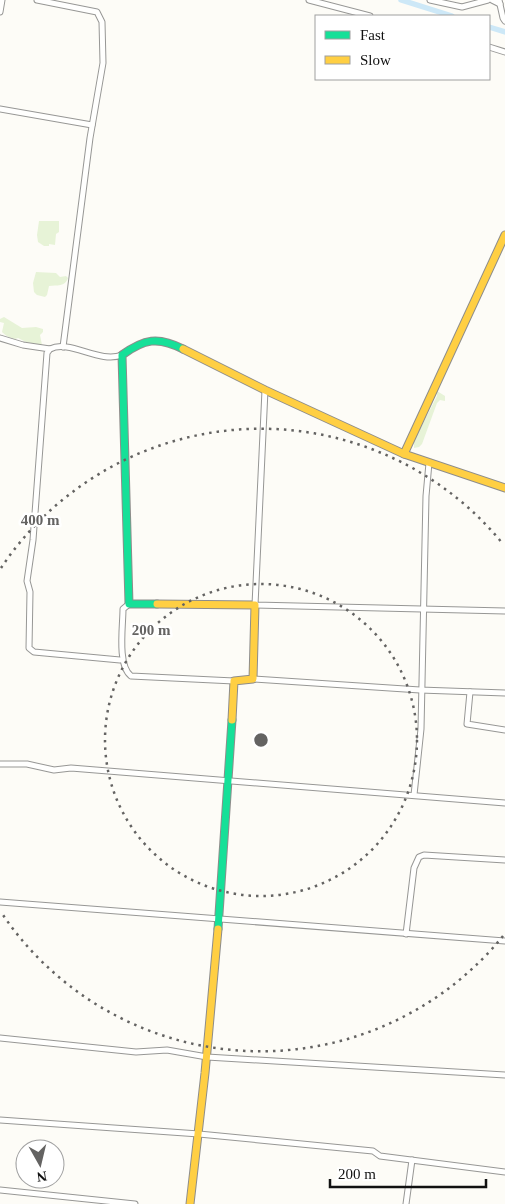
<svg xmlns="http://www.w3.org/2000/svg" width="505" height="1204" font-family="Georgia,serif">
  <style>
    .green { fill: #e7f3d7 }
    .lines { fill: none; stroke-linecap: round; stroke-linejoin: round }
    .canal { stroke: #cde8f7; stroke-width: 5.5 }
    .street-casing { stroke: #979795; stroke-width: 7 }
    .fast-casing { stroke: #8e8d8b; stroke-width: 9 }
    .slow-casing { stroke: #8e8d8b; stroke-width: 9 }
    .street { stroke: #fffffe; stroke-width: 5 }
    .fast { stroke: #16e098; stroke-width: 7 }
    .slow { stroke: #ffcf43; stroke-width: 7 }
    .ring { fill: none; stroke: #646362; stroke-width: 2.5; stroke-dasharray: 2.5 5 }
    .centre { fill: #646362; stroke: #fff; stroke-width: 2.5 }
    .ring-label { font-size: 15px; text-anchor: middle; font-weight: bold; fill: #646362; stroke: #fff; stroke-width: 5; stroke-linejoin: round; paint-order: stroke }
  </style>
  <rect width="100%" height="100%" fill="#fdfcf7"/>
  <!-- green -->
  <g class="green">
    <polygon points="39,221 59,221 59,232 56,234 55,245 49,244 49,246 44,246 38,242 37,235"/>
    <path d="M36,272L56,273L60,277L66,276L68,278C65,287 57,285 49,286L47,295L45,297L37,295L34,292L33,283Z"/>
    <path d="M4,317L22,328L36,327L43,329V332L40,335L42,345L26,342L18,338L15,339C10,338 6,336 2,332L4,323L0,322V319Z"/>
    <polygon points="437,391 445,396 445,401 440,400 437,403 422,444 419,447 414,448 414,441 437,396"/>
  </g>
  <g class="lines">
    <!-- canal -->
    <g class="canal">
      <polyline points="401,0 452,16"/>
      <polyline points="489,27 505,32"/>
    </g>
    <defs>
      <g id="street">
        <polyline points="37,0 97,12 102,22 103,63 90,138 63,347"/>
        <polyline points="309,0 370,16"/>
        <polyline points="430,0 462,7 488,0"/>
        <polyline points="492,0 500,4"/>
        <polyline points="499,0 503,18 505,21"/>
        <polyline points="0,12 2,0"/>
        <polyline points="489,47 505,52"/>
        <polyline points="0,109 92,125"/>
        <polyline points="0,338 23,345 50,349"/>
        <polyline points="265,390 255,605 505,611"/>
        <path d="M129,604L123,609C123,626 117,665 131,676L234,681"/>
        <path d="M120,660L34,652L29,648L30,592L27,581L33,540L47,353L50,349C70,339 99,364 122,355"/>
        <polyline points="253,679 420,690 505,693"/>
        <polyline points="470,692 467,724 505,730"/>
        <polyline points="0,764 27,764 54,770 71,768 505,803"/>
        <polyline points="414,795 421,729 426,496 429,463"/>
        <polyline points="0,902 505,941"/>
        <polyline points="406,934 414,868 419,857 424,855 505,860"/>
        <polyline points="0,1038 136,1052 167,1050 207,1057 505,1075"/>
        <polyline points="0,1120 199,1134 373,1151 380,1156 505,1172"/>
        <polyline points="0,1190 135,1204"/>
        <polyline points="406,1204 412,1160"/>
      </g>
      <g id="fast">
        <path d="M157,604H129L122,355C144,339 158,336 183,349"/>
        <polyline points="218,929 232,720"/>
      </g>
      <g id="slow">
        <polyline points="183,349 265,390 404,454 505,488"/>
        <polyline points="404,454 505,235"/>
        <polyline points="157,604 255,605 253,679 234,681 232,720"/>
        <polyline points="190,1204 205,1073 218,929"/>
      </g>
    </defs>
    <!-- street casing -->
    <use href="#street" class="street-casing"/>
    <!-- fast casing -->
    <use href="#fast" class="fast-casing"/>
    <!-- slow casing -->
    <use href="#slow" class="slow-casing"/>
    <!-- street -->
    <use href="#street" class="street"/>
    <!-- fast -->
    <use href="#fast" class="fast"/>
    <!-- slow -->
    <use href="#slow" class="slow"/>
  </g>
  <!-- distance rings -->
  <g class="ring">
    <circle cx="261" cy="740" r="156"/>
    <path d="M503 936A312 312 0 0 1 1 912M1 568A312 312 0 0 1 503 544"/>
  </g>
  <circle cx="261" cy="740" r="8" class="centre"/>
  <g class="ring-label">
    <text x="40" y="525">400 m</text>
    <text x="151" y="635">200 m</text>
  </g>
  <!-- legend -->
  <rect x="315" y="15" width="175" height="65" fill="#ffffff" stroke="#a0a0a0"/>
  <rect x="325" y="31" width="25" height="8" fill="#16e098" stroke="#a0a0a0"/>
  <text x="360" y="40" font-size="15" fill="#111111">Fast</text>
  <rect x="325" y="56" width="25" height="8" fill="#ffcf43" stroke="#a0a0a0"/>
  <text x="360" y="65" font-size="15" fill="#111111">Slow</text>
  <!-- north arrow -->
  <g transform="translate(40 1164) rotate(172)"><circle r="24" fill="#ffffff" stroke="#a0a0a0"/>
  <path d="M0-4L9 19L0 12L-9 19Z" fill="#646362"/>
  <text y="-8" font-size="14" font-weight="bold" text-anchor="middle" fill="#111111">N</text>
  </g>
  <!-- scale -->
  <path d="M330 1179v8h156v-8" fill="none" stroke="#111111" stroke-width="2.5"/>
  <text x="338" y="1179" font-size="15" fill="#111111" stroke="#ffffff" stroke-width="4" paint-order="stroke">200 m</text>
</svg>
